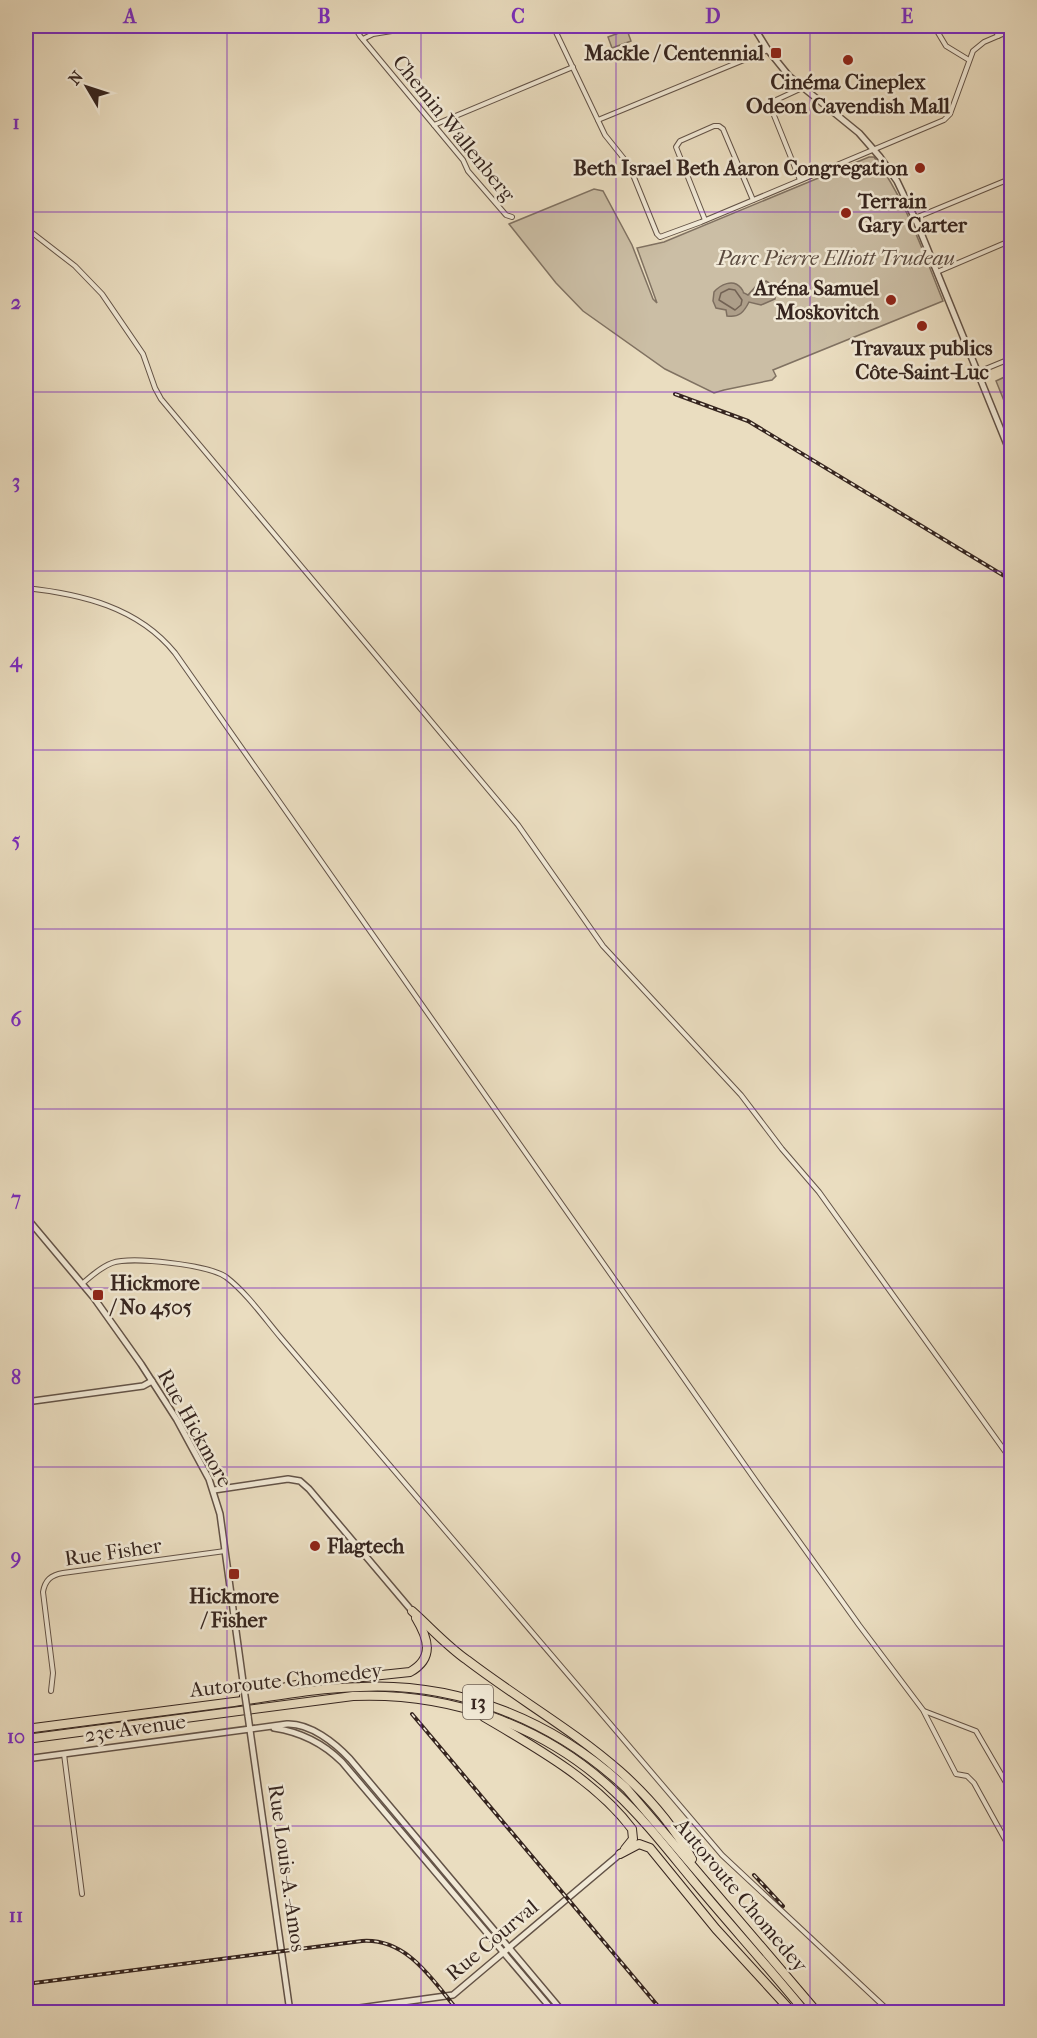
<svg xmlns="http://www.w3.org/2000/svg" width="1037" height="2038" font-family="'IM FELL French Canon',serif">
  <style>
    .green { fill: #cbbea5; stroke: #807262; stroke-width: 1.5 }
    .water { fill: #ad9e89; stroke: #7d6e5f; stroke-width: 1.5 }
    .lines { fill: none; stroke-linecap: round; stroke-linejoin: round }
    .shore { stroke: #726254; stroke-width: 1.5 }
    .minor-casing { stroke: #635347; stroke-width: 6 }
    .tertiary-casing { stroke: #635347; stroke-width: 8 }
    .motorway-casing { stroke: #36251f; stroke-width: 10 }
    .minor { stroke: #f1e9d6; stroke-width: 4 }
    .tertiary { stroke: #f1e9d6; stroke-width: 5 }
    .motorway { stroke: #eaddc0; stroke-width: 8 }
    .rail-casing { stroke: #36251f; stroke-width: 4 }
    .rail { stroke: #f1e9d6; stroke-width: 1.5; stroke-dasharray: 4.5; stroke-linecap: butt }
    .tertiary-bridge-casing { stroke: #635347; stroke-width: 8; stroke-linecap: butt }
    .tertiary-bridge { stroke: #f1e9d6; stroke-width: 5 }
    .grid { fill: none; stroke: #7b2cbf; stroke-width: 1.5; stroke-opacity: 0.55 }
    .poi-dot { fill: #8f2418; stroke: #f1e9d6; stroke-width: 2 }
    .labels { text-anchor: middle; dominant-baseline: central; stroke-width: 5; stroke-linejoin: round; paint-order: stroke }
    .shield { fill: #f1e9d6; stroke: #6e6056; stroke-width: 1.5 }
    .shield-label { font-size: 20px; font-weight: bold; fill: #36251f }
    .poi-label { font-size: 21px; font-weight: bold; fill: #36251f; stroke: #f1e9d6; text-anchor: end }
    .street-label { font-size: 21px; fill: #36251f; stroke: #f1e9d6 }
    .park-label { font-size: 21px; font-style: italic; fill: #5b4b40; stroke: #f1e9d6 }
    .neatline { fill: none; stroke: #7b2cbf; stroke-width: 2 }
    .grid-label { font-size: 20px; text-anchor: middle; font-weight: bold; fill: #7b2cbf }
  </style>
  <rect width="100%" height="100%" fill="#eaddc0"/>
  <filter id="stains"><feTurbulence type="fractalNoise" baseFrequency=".00333" numOctaves="4"/><feColorMatrix values="0 0 0 0 .2 0 0 0 0 .09 0 0 0 0 .02 0 0 0 .5 -.17"/></filter>
  <radialGradient id="worn" r=".72"><stop offset=".6" stop-color="#630" stop-opacity="0"/><stop offset="1" stop-color="#630" stop-opacity=".3"/></radialGradient>
  <!-- green -->
  <g class="green">
    <polygon points="627,30 631,41 612,48 608,37"/>
    <path d="M869,157H874C906,200 923,252 943,301L773,370L776,376L772,380L724,390L714,393L665,369L583,311L556,283L509,224L594,189L603,191L632,245L653,299L657,303L637,248L664,242Z"/>
    <polygon points="1011,374 1012,418 1011,418 996,381"/>
  </g>
  <!-- water -->
  <path class="water" d="M766,281L771,284L774,289H776L775,299L761,305L749,302C744,312 739,318 727,316L726,310L716,308L713,301L714,292C720,285 733,278 741,288C747,296 739,290 748,295L756,286Z"/>
  <g class="lines">
    <!-- shore -->
    <polygon class="shore" points="729,289 735,290 742,300 741,305 735,310 719,300 721,293"/>
    <defs>
      <g id="minor">
        <polyline points="354,26 360,36 463,160 468,171 506,215 512,217"/>
        <polyline points="553,26 605,135 629,165 657,234 660,237 701,222 944,120 950,114 973,51 984,42 1012,30"/>
        <polyline points="934,26 946,46 969,60"/>
        <polyline points="994,26 998,36"/>
        <polyline points="363,39 373,34 423,26"/>
        <polyline points="598,120 768,50"/>
        <polyline points="434,125 573,67"/>
        <polyline points="800,180 771,108 774,101 802,88"/>
        <polyline points="915,218 1012,178"/>
        <polyline points="705,220 676,147 680,141 714,126 719,126 723,129 753,200"/>
        <polyline points="26,228 75,266 102,294 143,354 155,388 161,399 518,825 603,946 741,1095 782,1149 819,1192 1012,1461"/>
        <polyline points="937,272 1012,240"/>
        <polyline points="978,372 1012,358"/>
        <path d="M26,588C81,594 138,607 175,653L758,1484L859,1625L923,1710L956,1774L967,1776L974,1783L1012,1852"/>
        <path d="M82,1284C91,1276 101,1267 112,1263C132,1256 209,1265 226,1277C247,1293 265,1319 282,1339L722,1855L890,2012"/>
        <path d="M51,1691L53,1673L43,1592C45,1580 51,1575 63,1573L225,1551"/>
        <polyline points="924,1711 976,1731 1012,1793"/>
        <polyline points="64,1754 82,1894"/>
      </g>
      <g id="tertiary">
        <polyline points="753,26 768,50 789,76 859,133 880,157 897,181 917,223 1012,457"/>
        <polyline points="26,1217 94,1298 141,1364 177,1420 209,1479 220,1514 244,1689"/>
        <polyline points="26,1402 143,1386 152,1381"/>
        <polyline points="214,1490 288,1479 300,1481 309,1489 412,1611"/>
        <polyline points="248,1716 290,2012"/>
        <path d="M274,1728C300,1732 323,1743 342,1762L554,2012"/>
        <path d="M26,1759L287,1724C310,1723 335,1743 350,1759L563,2012"/>
        <polyline points="331,2012 453,1995 620,1854"/>
      </g>
      <g id="motorway">
        <path d="M412,1611C431,1628 447,1646 467,1660C551,1724 638,1763 692,1859"/>
        <path d="M244,1696L306,1683L410,1672C435,1658 428,1638 416,1618"/>
        <path d="M484,1717C535,1747 596,1781 632,1829L633,1839L625,1849"/>
        <path d="M26,1729C95,1720 164,1711 234,1702C276,1696 318,1688 360,1687C459,1682 554,1721 626,1788L817,2012"/>
        <path d="M26,1739L353,1696C450,1692 544,1725 615,1792C645,1820 670,1853 696,1884C732,1927 770,1969 805,2012"/>
        <polyline points="620,1854 639,1844 650,1848 716,1929 792,2012"/>
      </g>
    </defs>
    <!-- minor casing -->
    <use href="#minor" class="minor-casing"/>
    <!-- tertiary casing -->
    <use href="#tertiary" class="tertiary-casing"/>
    <!-- motorway casing -->
    <use href="#motorway" class="motorway-casing"/>
    <!-- minor -->
    <use href="#minor" class="minor"/>
    <!-- tertiary -->
    <use href="#tertiary" class="tertiary"/>
    <!-- motorway -->
    <use href="#motorway" class="motorway"/>
    <defs>
      <g id="rail">
        <polyline points="675,394 748,421 1006,577"/>
        <polyline points="412,1714 663,2012"/>
        <polyline points="754,1875 783,1906"/>
        <path d="M26,1984L362,1941C408,1938 433,1981 459,2012"/>
      </g>
    </defs>
    <!-- rail casing -->
    <use href="#rail" class="rail-casing"/>
    <!-- rail -->
    <use href="#rail" class="rail"/>
    <defs>
      <polyline id="tertiary-bridge" points="244,1689 248,1716"/>
    </defs>
    <!-- tertiary-bridge casing -->
    <use href="#tertiary-bridge" class="tertiary-bridge-casing"/>
    <!-- tertiary-bridge -->
    <use href="#tertiary-bridge" class="tertiary-bridge"/>
  </g>
  <!-- grid -->
  <path class="grid" d="M227,26V2012M421,26V2012M616,26V2012M810,26V2012M26,212H1012M26,392H1012M26,571H1012M26,750H1012M26,929H1012M26,1109H1012M26,1288H1012M26,1467H1012M26,1646H1012M26,1826H1012"/>
  <!-- markers -->
  <g class="poi-dot">
    <rect x="770" y="47" width="12" height="12" rx="3"/>
    <circle cx="848" cy="60" r="6"/>
    <circle cx="920" cy="168" r="6"/>
    <circle cx="846" cy="213" r="6"/>
    <circle cx="891" cy="300" r="6"/>
    <circle cx="922" cy="326" r="6"/>
    <rect x="92" y="1289" width="12" height="12" rx="3"/>
    <circle cx="315" cy="1546" r="6"/>
    <rect x="228" y="1568" width="12" height="12" rx="3"/>
  </g>
  <g class="labels">
    <!-- shield labels -->
    <rect class="shield" x="463" y="1685" width="30" height="34" rx="4.5"/>
    <g class="shield-label">
      <text x="478" y="1702">13</text>
    </g>
    <!-- poi labels -->
    <g class="poi-label">
      <text x="764" y="53">Mackle / Centennial</text>
      <text x="848" y="82" text-anchor="middle">Cinéma Cineplex<tspan x="848" dy="24">Odeon Cavendish Mall</tspan></text>
      <text x="908" y="168">Beth Israel Beth Aaron Congregation</text>
      <text x="858" y="201" text-anchor="start">Terrain<tspan x="858" dy="24">Gary Carter</tspan></text>
      <text x="879" y="288">Aréna Samuel<tspan x="879" dy="24">Moskovitch</tspan></text>
      <text x="922" y="348" text-anchor="middle">Travaux publics<tspan x="922" dy="24">Côte-Saint-Luc</tspan></text>
      <text x="110" y="1283" text-anchor="start">Hickmore<tspan x="110" dy="24">/ No 4505</tspan></text>
      <text x="327" y="1546" text-anchor="start">Flagtech</text>
      <text x="234" y="1596" text-anchor="middle">Hickmore<tspan x="234" dy="24">/ Fisher</tspan></text>
    </g>
    <!-- street labels -->
    <g class="street-label">
      <text transform="translate(454 128) rotate(51)">Chemin Wallenberg</text>
      <text transform="translate(195 1428) rotate(61)">Rue Hickmore</text>
      <text transform="translate(113 1552) rotate(-8)">Rue Fisher</text>
      <text transform="translate(286 1680) rotate(-6)">Autoroute Chomedey</text>
      <text transform="translate(135 1728) rotate(-8)">23e Avenue</text>
      <text transform="translate(287 1868) rotate(82)">Rue Louis-A.-Amos</text>
      <text transform="translate(741 1895) rotate(50)">Autoroute Chomedey</text>
      <text transform="translate(492 1940) rotate(-40)">Rue Courval</text>
    </g>
    <!-- park labels -->
    <g class="park-label">
      <text x="836" y="258">Parc Pierre Elliott Trudeau</text>
    </g>
  </g>
  <!-- margin -->
  <rect width="1037" height="2038" fill="none" stroke="#eaddc0" stroke-width="66"/>
  <!-- north arrow -->
  <g transform="translate(87 87) rotate(309)" stroke="#f1e9d6" stroke-width="4.5" paint-order="stroke">
  <path d="M0-4.5L10 22L0 15L-10 22Z" fill="#36251f"/>
  <text y="-9" font-size="16" font-weight="bold" text-anchor="middle" fill="#36251f">N</text>
  </g>
  <rect x="33" y="33" width="971" height="1972" class="neatline"/>
  <g class="grid-label">
    <text x="130" y="23">A</text>
    <text x="324" y="23">B</text>
    <text x="518" y="23">C</text>
    <text x="713" y="23">D</text>
    <text x="907" y="23">E</text>
    <text x="16" y="129">1</text>
    <text x="16" y="309">2</text>
    <text x="16" y="488">3</text>
    <text x="16" y="667">4</text>
    <text x="16" y="847">5</text>
    <text x="16" y="1026">6</text>
    <text x="16" y="1205">7</text>
    <text x="16" y="1384">8</text>
    <text x="16" y="1564">9</text>
    <text x="16" y="1743">10</text>
    <text x="16" y="1922">11</text>
  </g>
  <rect width="100%" height="100%" filter="url(#stains)"/>
  <rect width="100%" height="100%" fill="url(#worn)"/>
</svg>
